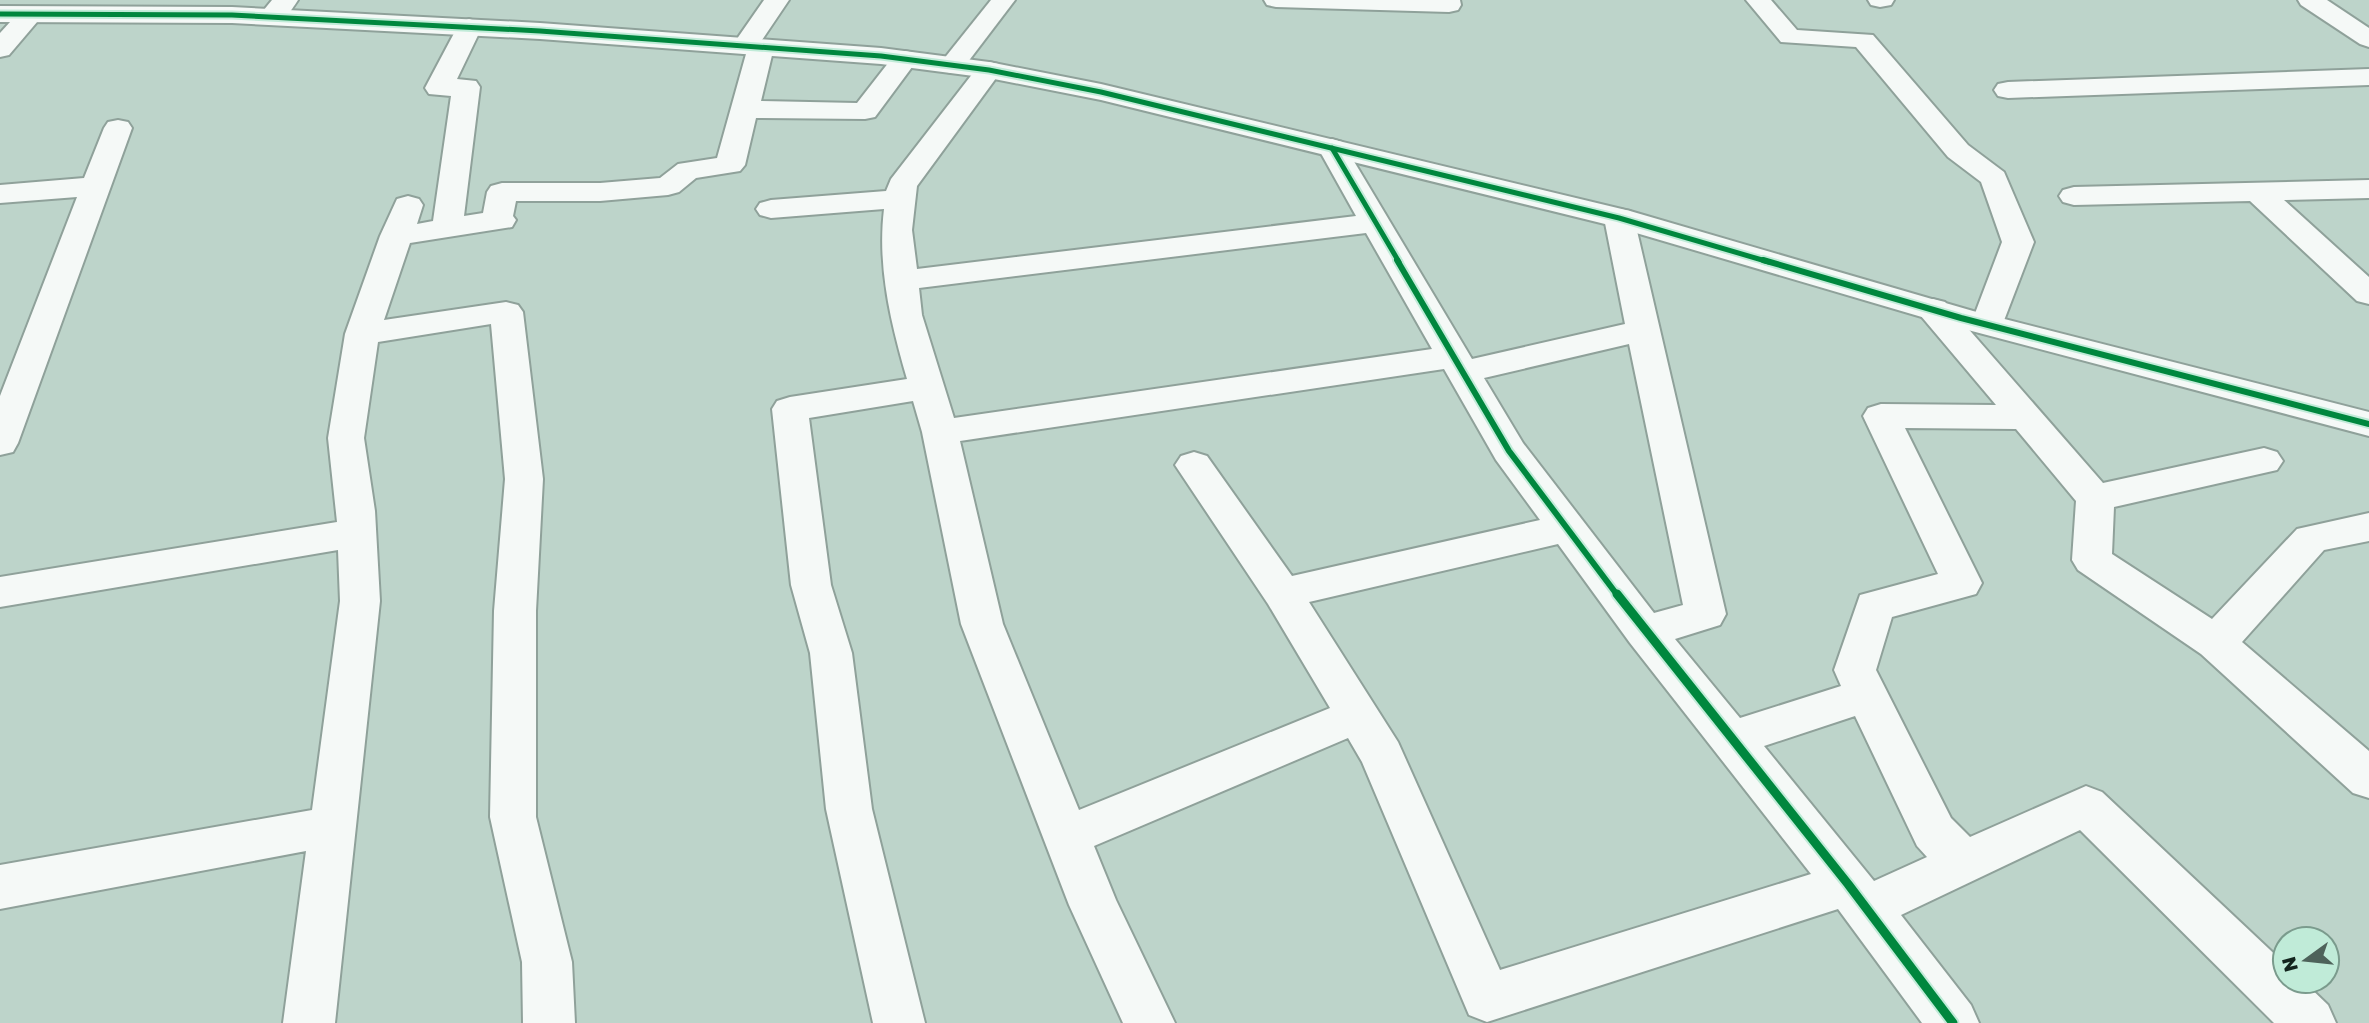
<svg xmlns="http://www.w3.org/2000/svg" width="2369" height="1023" font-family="'Golos Text',sans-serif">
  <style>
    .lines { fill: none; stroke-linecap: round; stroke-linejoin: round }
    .street-casing { stroke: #8fa19a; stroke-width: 4 }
    .secondary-casing { stroke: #8fa19a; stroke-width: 4 }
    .street { fill: #f5f9f7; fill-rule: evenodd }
    .secondary { fill: #f5f9f7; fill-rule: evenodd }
    .cycleway-far2-casing { stroke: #c0ebd8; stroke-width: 9 }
    .cycleway-far1-casing { stroke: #c0ebd8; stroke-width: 10 }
    .cycleway-casing { stroke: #c0ebd8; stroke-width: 13 }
    .cycleway-far2 { stroke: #00873e; stroke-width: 5 }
    .cycleway-far1 { stroke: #00873e; stroke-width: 6 }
    .cycleway { stroke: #00873e; stroke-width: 9 }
  </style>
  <rect width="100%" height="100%" fill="#bdd4ca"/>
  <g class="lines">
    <defs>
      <g id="street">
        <path d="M272,0H298C289,14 280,27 262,22L258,17Z"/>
        <polygon points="764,0 789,0 762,40 770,41 774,47 761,101 857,103 896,53 905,51 914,53 918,59 875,117 865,119 756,118 745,165 740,171 696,178 679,192 668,195 600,201 516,201 513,216 516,220 512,227 410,243 384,320 506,302 518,305 523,312 543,479 536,611 536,817 572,962 575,1023 523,1023 522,962 490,817 494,611 505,479 491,324 378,342 364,438 375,511 380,601 335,1023 283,1023 306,851 0,909 0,865 312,810 340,601 338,550 0,607 0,577 337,522 328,438 345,334 380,236 397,199 408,196 419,199 423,205 417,224 433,221 451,96 429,94 425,88 460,22 469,19 478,22 482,27 457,79 476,81 480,87 464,216 483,213 487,192 491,186 502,183 600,183 660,178 678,164 717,158 746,54 736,52 732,46"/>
        <polygon points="991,0 1015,0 961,71 952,73 943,71 939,65"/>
        <polygon points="1264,0 1460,0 1461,5 1458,10 1449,12 1276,7 1267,5"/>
        <polygon points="1746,0 1771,0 1797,30 1873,35 1968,145 2004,172 2034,242 2000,331 1988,334 1976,331 1971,324 2002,242 1981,182 1948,157 1856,47 1781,42"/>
        <polygon points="1868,0 1894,0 1891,5 1880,7 1871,5"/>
        <polygon points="2298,0 2327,0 2369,28 2369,47 2360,44 2301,5"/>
        <polygon points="30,7 39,10 43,15 9,55 0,57 0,33 21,10"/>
        <path d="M989,62L998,64L1002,70L917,186L912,230L917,269L1356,216L1318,148L1322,142L1332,139L1342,142L1346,148L1472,359L1625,324L1604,218L1608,211L1619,209L1630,211L1634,218L1726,614L1720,625L1675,639L1740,718L1841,686L1834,670L1860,595L1938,574L1863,416L1868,408L1881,404L1996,405L1921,316L1916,309L1921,302L1933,299L1945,302L2103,483L2264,448L2277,452L2283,461L2277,470L2114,507L2112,554L2212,619L2297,529L2369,513V541L2324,550L2242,642L2369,751V798L2353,793L2201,654L2078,570L2072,560L2076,501L2016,429L1905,428L1982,583L1976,594L1892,617L1876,670L1951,818L1970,837L2086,786L2102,792L2285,964V981H2303L2328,1005L2336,1023H2274L2080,830L1901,915L1971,1005L1979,1023H1922L1838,909L1487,1022L1469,1015L1362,762L1348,738L1094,846L1116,900L1175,1023H1123L1069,905L961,624L922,432L913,401L809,418L831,585L852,653L872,809L925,1023H873L826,809L810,653L791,585L772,409L777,401L790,397L907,379C891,324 877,267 884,209L771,218L760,215L756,209L760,203L771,200L886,191L891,179L980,64ZM1366,233L1432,349L954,418L922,315L919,288ZM1629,344L1683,605L1654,613L1523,443L1484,378ZM1444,369L1496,460L1540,520L1292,576L1207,456L1194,452L1181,456L1175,465L1268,604L1330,708L1079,810L1003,624L960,441ZM1558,544L1630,643L1811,874L1500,970L1398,742L1309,602ZM1855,716L1917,846L1927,857L1874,881L1764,746Z"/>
        <polygon points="2369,69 2369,85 2008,98 1998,96 1994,90 1998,84 2008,82"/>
        <polygon points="118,120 128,122 132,128 18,443 13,452 0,455 0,396 77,197 0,203 0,185 84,178 104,128 108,122"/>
        <polygon points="2369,180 2369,198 2284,200 2369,277 2369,304 2357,301 2250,201 2074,205 2063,202 2059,196 2063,190 2074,187"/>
      </g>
      <polygon id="secondary" points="0,6 232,7 540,23 881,48 989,62 1101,84 1630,211 1973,311 2369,412 2369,436 1949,325 1609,225 1101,100 989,78 881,64 540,39 232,23 0,22"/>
    </defs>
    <!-- street casing -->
    <use href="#street" class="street-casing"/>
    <!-- secondary casing -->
    <use href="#secondary" class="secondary-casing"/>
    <!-- street -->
    <use href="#street" class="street"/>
    <!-- secondary -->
    <use href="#secondary" class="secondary"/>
    <defs>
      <g id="cycleway-far2">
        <polyline points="0,14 232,15 540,31 881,56 989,70 1101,92 1619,218 1769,262"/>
        <polyline points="1332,148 1399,262"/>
      </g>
      <g id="cycleway-far1">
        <polyline points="1397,260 1509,451 1618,596"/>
        <polyline points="1763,260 1961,318 2369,424"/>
      </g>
      <polyline id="cycleway" points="1617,594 1848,884 1953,1023"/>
    </defs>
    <!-- cycleway-far2 casing -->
    <use href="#cycleway-far2" class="cycleway-far2-casing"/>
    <!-- cycleway-far1 casing -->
    <use href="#cycleway-far1" class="cycleway-far1-casing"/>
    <!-- cycleway casing -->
    <use href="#cycleway" class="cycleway-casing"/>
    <!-- cycleway-far2 -->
    <use href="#cycleway-far2" class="cycleway-far2"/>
    <!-- cycleway-far1 -->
    <use href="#cycleway-far1" class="cycleway-far1"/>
    <!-- cycleway -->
    <use href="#cycleway" class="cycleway"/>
  </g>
  <!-- north arrow -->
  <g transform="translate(2306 960) rotate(255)"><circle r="33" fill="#c0ebd8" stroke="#7b9b8d" stroke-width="2"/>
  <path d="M0-5L12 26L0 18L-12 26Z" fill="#4e625a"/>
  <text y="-10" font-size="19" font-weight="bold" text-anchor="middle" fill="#13241d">N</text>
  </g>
</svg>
